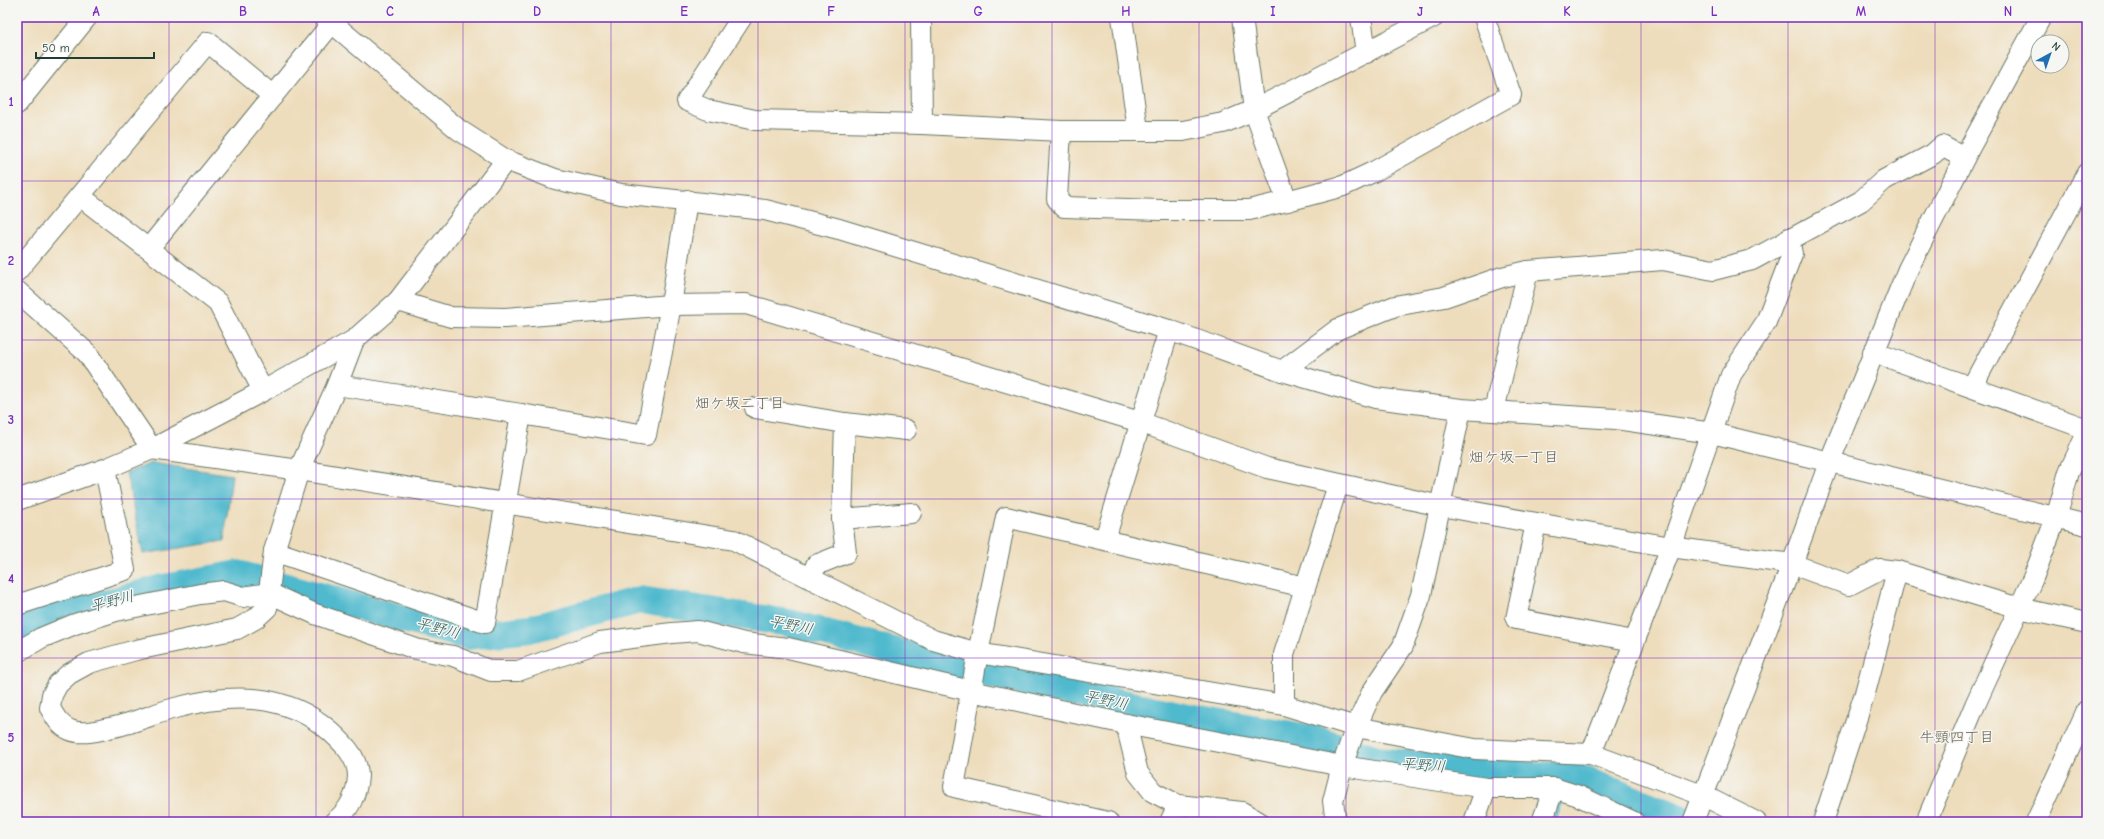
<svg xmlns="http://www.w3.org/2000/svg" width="2104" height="839" font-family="'Comic Neue','Klee One',sans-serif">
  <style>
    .water { fill: #50b9cd; stroke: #387b80 }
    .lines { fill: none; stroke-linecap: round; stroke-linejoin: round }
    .stream { stroke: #50b9cd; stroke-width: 4.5 }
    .river { stroke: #50b9cd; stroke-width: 28 }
    .minor-casing { stroke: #677564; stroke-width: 22 }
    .minor { stroke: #fff; stroke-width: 20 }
    .grid { fill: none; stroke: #7b2cbf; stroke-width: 1; stroke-opacity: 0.55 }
    .labels { text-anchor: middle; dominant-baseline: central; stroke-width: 3; stroke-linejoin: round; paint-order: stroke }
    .neighbourhood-label { font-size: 15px; fill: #655e4b; stroke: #f6f6f2 }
    .water-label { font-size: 15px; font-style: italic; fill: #2b5c5a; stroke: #f6f6f2 }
    .neatline { fill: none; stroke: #7b2cbf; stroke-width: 1.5 }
    .grid-label { font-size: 13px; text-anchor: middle; font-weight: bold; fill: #7b2cbf }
  </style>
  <rect width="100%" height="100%" fill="#f6f6f2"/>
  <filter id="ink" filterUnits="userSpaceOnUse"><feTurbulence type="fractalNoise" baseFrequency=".025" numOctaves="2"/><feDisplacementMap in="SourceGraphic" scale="8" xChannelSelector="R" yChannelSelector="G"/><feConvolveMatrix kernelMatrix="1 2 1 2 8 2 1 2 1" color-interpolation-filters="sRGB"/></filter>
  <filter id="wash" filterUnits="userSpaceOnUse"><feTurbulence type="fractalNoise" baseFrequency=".012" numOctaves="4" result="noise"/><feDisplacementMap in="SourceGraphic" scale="16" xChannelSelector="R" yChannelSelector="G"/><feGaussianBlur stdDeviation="0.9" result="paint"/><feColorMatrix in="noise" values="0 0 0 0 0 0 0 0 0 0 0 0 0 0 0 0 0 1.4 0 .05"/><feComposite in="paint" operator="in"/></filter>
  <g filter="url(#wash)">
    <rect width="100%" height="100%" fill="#eeddbc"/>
    <!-- water -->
    <polygon class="water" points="152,463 232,475 224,541 143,554 126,473"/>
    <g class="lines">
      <!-- stream -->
      <g class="stream">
        <polyline points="1568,788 1574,776"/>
        <polyline points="1553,822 1564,796"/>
      </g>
      <!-- river -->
      <polyline class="river" points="17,636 35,622 159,589 238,574 467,636 530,629 640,600 789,623 942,664 1183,716 1315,739 1387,762 1526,775 1574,776 1691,822"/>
    </g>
  </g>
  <g filter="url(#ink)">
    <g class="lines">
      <defs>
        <g id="minor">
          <polyline points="325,17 459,130 506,160 555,179 621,194 765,210 839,229 1169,330 1282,371 1375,398 1461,409 1616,419 1712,433 2087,525"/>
          <polyline points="742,17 687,101 708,110 755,120 922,124 1061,131 1183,131 1223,123 1254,110 1434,17"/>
          <polyline points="921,17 922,124"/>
          <polyline points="1122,17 1138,130"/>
          <polyline points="1242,17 1254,110 1287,201"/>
          <polyline points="1361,17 1366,53"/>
          <polyline points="17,104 87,17"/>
          <polyline points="1061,131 1057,199 1064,207 1160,210 1249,210 1287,201 1343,186 1375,171 1511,95 1484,17"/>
          <polyline points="80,196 218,303 263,391"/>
          <polyline points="149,248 332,23"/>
          <polyline points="17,271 208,42 273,96"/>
          <polyline points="17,291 87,353 152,449 299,470 734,540 933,640 978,653 1284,705 1356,727 1475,749 1591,754 1702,795 1756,822"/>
          <polyline points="398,301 451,317 505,318 671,305 746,304 1140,422 1267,468 1441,506 1671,547 1792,564 1849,585 1880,569 1897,571 2019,608 2087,623"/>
          <polyline points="1873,352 2087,429"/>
          <polyline points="1282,371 1338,329 1395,306 1444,297 1502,277 1528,271 1663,260 1713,270 1752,260 1861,201 1884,180 1933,154 1942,146 1964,158"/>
          <polyline points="1972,387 2087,173"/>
          <polyline points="755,408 845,423 906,430"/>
          <polyline points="1494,410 1528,271"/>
          <polyline points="521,414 646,435 671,305 687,200"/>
          <polyline points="17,500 105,469 152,449 263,391 354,340 398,301 506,160"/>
          <polyline points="842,519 911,513"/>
          <polyline points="1536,523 1516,619 1634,641"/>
          <polyline points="1105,539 1169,330"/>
          <polyline points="274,551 485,623 521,414 337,385"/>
          <polyline points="811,579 816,565 846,553 842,519 845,423"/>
          <polyline points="17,605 125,570 105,469"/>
          <polyline points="17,652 41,638 75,624 116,611 200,594 224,591 243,597 269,593 315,614 416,649 453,656 491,671 518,671 600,642 672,633 698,631 744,643 788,648 971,691 1126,724 1342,766 1486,788 1554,788 1579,796 1634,822"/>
          <polyline points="1284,705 1284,654 1338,485"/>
          <polyline points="1126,724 1138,773 1153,792 1178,805"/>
          <polyline points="1591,754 1671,547 1731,375 1766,322 1792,254 1789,238"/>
          <path d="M334,822C349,811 357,794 358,776C358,757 343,743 330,731C285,692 230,693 175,708C153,714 132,724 109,728C97,731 82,735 70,730C60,726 55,717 50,708L52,695L58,684L69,674L89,663L136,650L237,629L255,619L267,608L274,551L299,470L337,385L354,340"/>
          <polyline points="1108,822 954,787 978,653 1006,517 1305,587"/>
          <polyline points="1170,822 1178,805 1242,812 1259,822"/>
          <polyline points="1336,822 1333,801 1342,766 1356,727 1372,692 1403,646 1421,595 1461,409"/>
          <polyline points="1474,822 1486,788"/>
          <polyline points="1542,822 1554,788"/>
          <polyline points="1693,822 1792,564 1829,463 1908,269 1969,149 2041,17"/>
          <polyline points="1823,822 1865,693 1897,571"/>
          <polyline points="1926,822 1975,705 2033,578 2056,518 2069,472 2087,433"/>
          <polyline points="2036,822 2087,710"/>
        </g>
      </defs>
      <!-- minor casing -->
      <use href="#minor" class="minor-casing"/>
      <!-- minor -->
      <use href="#minor" class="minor"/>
    </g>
  </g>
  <!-- grid -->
  <path class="grid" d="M169,17V822M316,17V822M463,17V822M611,17V822M758,17V822M905,17V822M1052,17V822M1199,17V822M1346,17V822M1493,17V822M1641,17V822M1788,17V822M1935,17V822M17,181H2087M17,340H2087M17,499H2087M17,658H2087"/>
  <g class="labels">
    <!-- neighbourhood labels -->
    <g class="neighbourhood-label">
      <text x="740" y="403">畑ケ坂二丁目</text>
      <text x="1514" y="457">畑ケ坂一丁目</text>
      <text x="1957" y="737">牛頸四丁目</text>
    </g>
    <!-- water labels -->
    <g class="water-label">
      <text transform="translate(112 601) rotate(-15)">平野川</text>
      <text transform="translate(791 625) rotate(12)">平野川</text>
      <text transform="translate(438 628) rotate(15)">平野川</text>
      <text transform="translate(1106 700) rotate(12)">平野川</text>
      <text transform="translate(1423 765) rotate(4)">平野川</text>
    </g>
  </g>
  <!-- margin -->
  <rect width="2104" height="839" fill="none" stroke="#f6f6f2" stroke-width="44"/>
  <!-- north arrow -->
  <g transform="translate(2050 54) rotate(40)"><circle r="19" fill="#f6f6f2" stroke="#a0aca6"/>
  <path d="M0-3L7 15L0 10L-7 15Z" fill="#1f6fb2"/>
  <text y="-6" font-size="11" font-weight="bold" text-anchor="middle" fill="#1f3d34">N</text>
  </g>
  <!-- scale -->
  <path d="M36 52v6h118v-6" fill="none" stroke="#1f3d34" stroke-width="2"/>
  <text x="42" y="52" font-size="12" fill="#1f3d34" stroke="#f6f6f2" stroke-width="3" paint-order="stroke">50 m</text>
  <rect x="22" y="22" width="2060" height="795" class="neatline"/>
  <g class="grid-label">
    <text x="96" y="16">A</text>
    <text x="243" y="16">B</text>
    <text x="390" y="16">C</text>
    <text x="537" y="16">D</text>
    <text x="684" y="16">E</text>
    <text x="831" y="16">F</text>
    <text x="978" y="16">G</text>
    <text x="1126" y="16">H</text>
    <text x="1273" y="16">I</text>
    <text x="1420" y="16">J</text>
    <text x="1567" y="16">K</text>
    <text x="1714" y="16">L</text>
    <text x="1861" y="16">M</text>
    <text x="2008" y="16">N</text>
    <text x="11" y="106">1</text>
    <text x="11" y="265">2</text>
    <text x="11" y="424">3</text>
    <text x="11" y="583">4</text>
    <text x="11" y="742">5</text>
  </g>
</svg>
